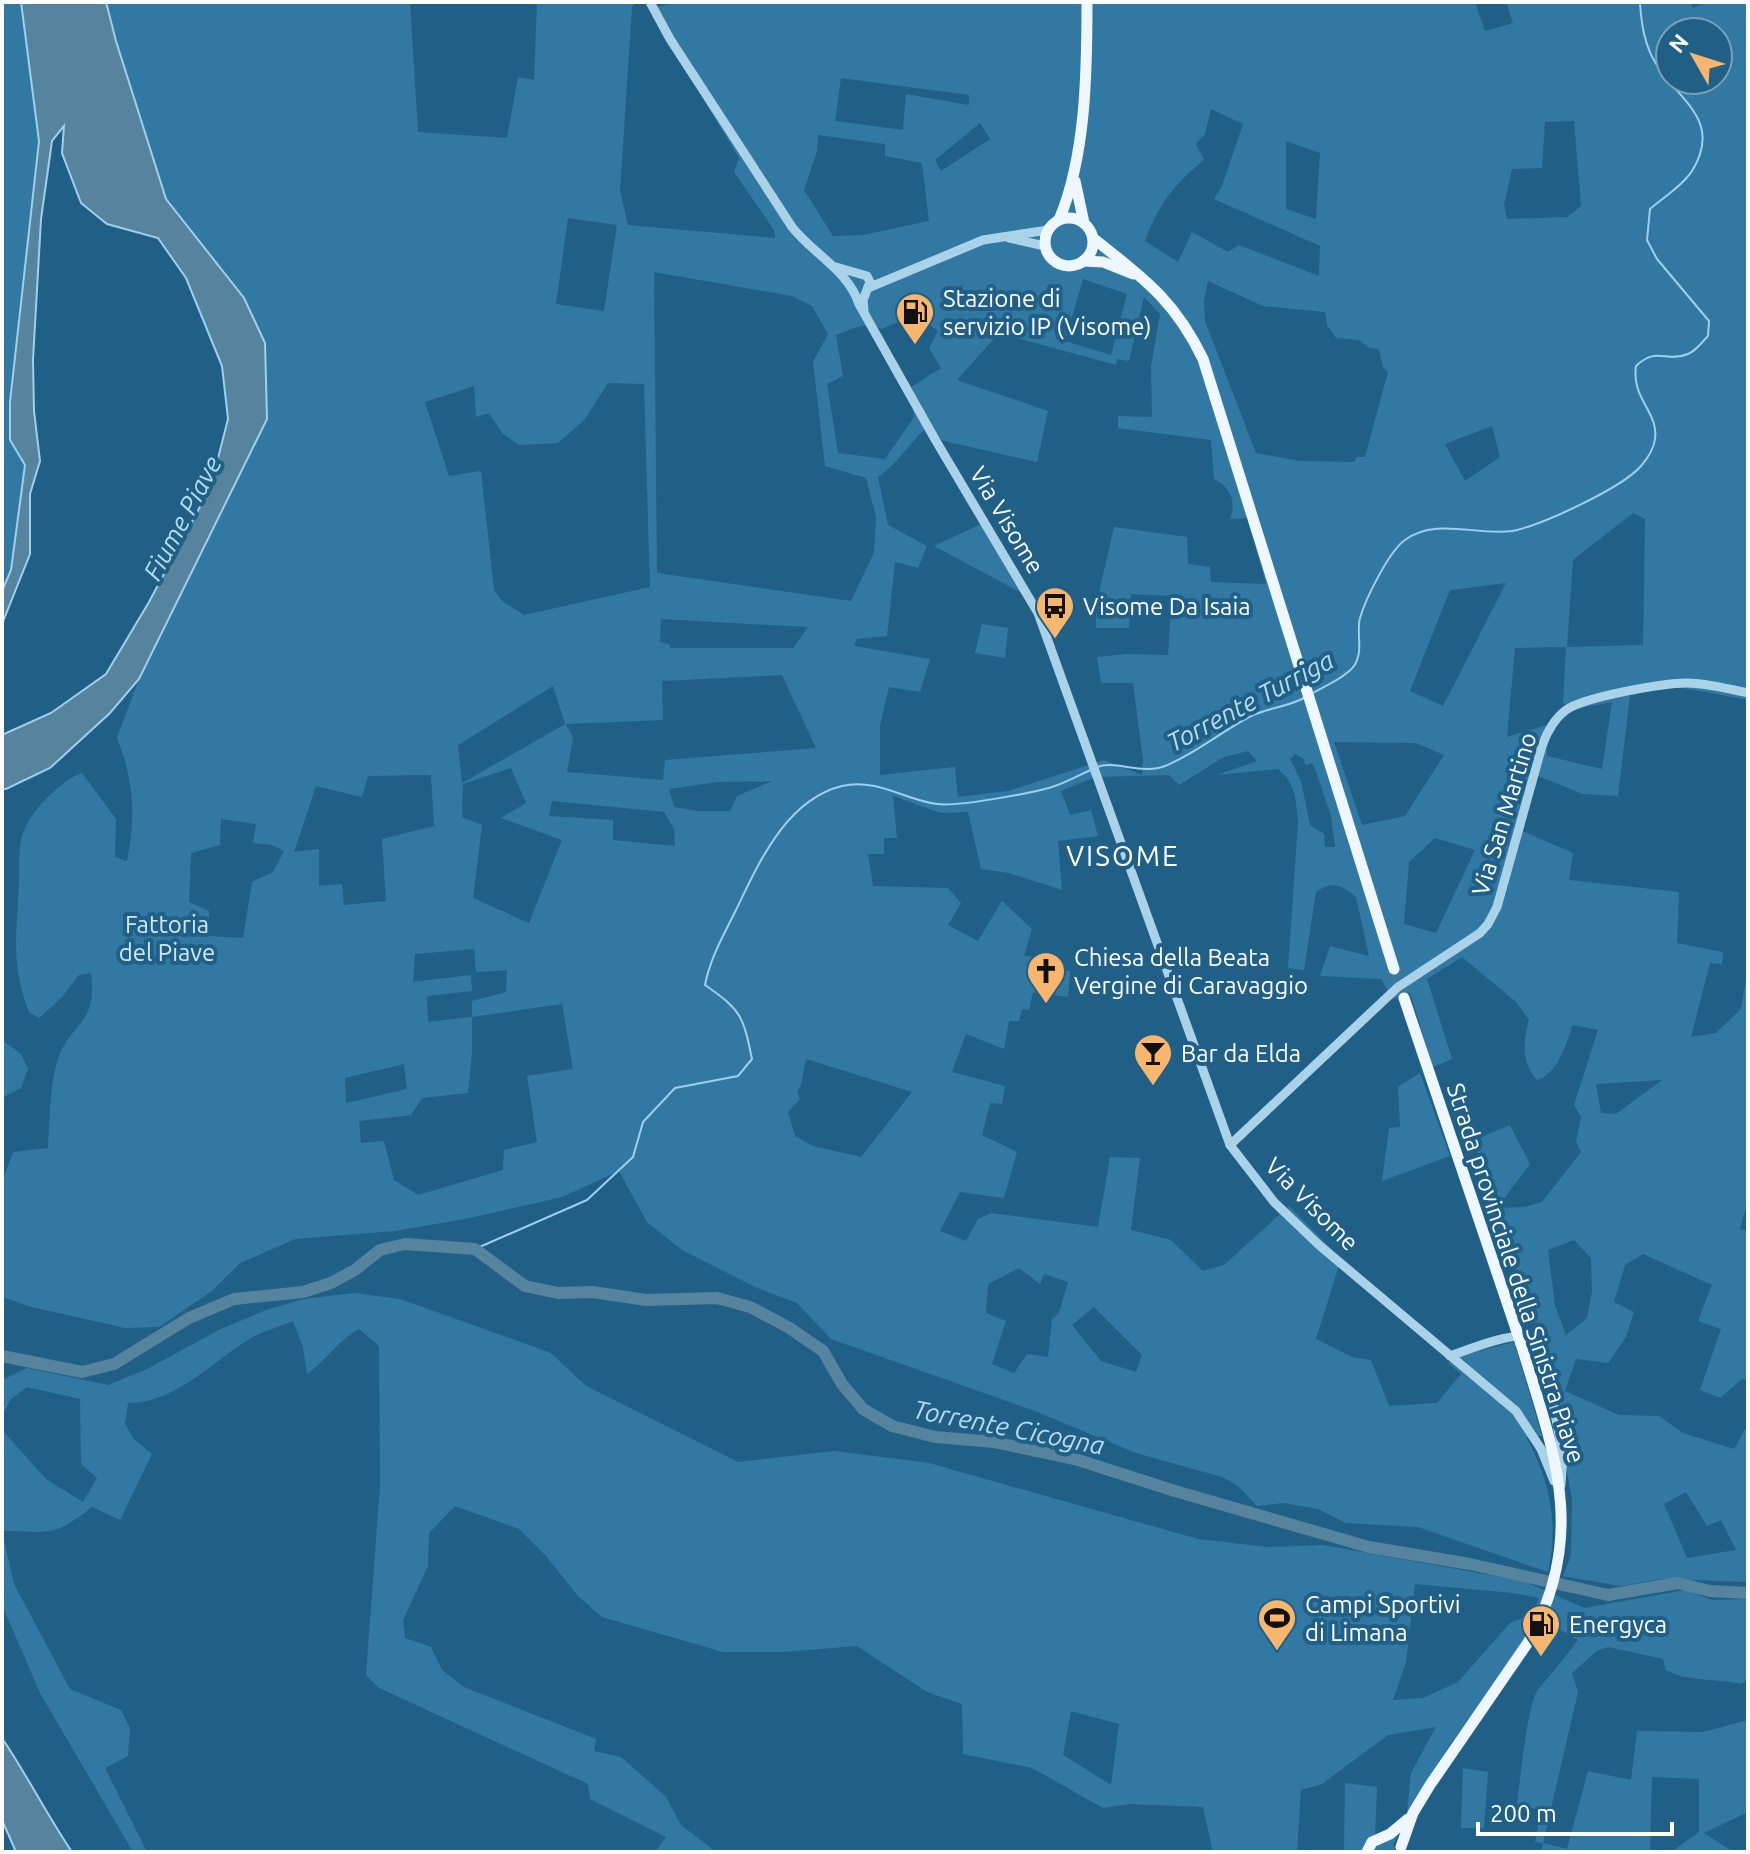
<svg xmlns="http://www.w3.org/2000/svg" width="1750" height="1854" font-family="Ubuntu,sans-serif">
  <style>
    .green { fill: #3179a3; fill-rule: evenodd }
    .water { fill: #56839d; stroke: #9ed0eb; stroke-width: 2 }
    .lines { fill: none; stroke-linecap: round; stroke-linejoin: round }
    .stream { stroke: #9ed0eb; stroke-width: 2 }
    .river { stroke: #56839d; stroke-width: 12 }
    .major-tunnel { stroke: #417899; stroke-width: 11; stroke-dasharray: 11 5.5; stroke-linecap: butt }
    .minor { stroke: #aad3ea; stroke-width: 9 }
    .major { stroke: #eef7fe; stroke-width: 11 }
    .major-bridge { stroke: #eef7fe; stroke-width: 11 }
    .labels { text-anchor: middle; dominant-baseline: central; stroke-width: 8; stroke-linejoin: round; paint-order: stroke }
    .poi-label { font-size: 24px; fill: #fff; stroke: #206087; text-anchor: start }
    .street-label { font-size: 24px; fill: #fff; stroke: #206087 }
    .park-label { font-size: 24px; fill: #cfe9f8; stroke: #206087 }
    .water-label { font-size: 26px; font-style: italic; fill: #b6dcf1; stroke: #206087 }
    .quarter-label { font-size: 28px; letter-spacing: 2px; fill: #fff; stroke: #206087 }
  </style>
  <rect width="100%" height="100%" fill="#206087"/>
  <!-- green -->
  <g class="green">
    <polygon points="2,2 21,2 39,141 10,402 10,440 25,464 11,570 2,591"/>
    <path d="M106,2H410L418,132L507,138L518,77L534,80L537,2H636L632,7L620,191L628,225L775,238L774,230L734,172L739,158L645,2H648L651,8L670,4V2H1475L1485,31L1513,23L1506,2H1690L1693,8L1706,2H1745L1748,9V700L1678,687L1630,695L1618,796L1583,794L1538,776L1522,831L1573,853L1569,880L1679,892L1677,943L1723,952L1722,964L1710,963L1691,1037L1716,1033L1741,1009L1748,967V1199L1740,1229L1748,1231V1381L1742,1379L1720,1398L1700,1390L1721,1329L1698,1321L1712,1285L1643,1254L1625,1265L1614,1302L1634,1312L1626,1337L1608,1363L1576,1359L1565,1391L1619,1415L1659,1416L1683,1433L1734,1449L1748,1424V1582L1663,1579L1620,1586L1563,1576L1571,1555L1572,1500L1548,1358L1511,1259L1474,1140L1510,1125L1530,1164L1497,1208L1525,1207L1542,1202L1581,1152L1576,1142L1581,1117L1574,1105L1598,1030L1573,1025C1565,1045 1559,1073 1537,1080C1521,1062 1523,1042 1529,1020L1516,1002L1462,957L1427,979L1452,1059L1433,1067L1410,993L1393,999L1381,979L1320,976L1330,946L1369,956L1356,897C1340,885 1335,880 1316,892L1304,970L1288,968L1298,823C1296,801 1296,783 1278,769L1217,775L1257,761L1248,751L1224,757L1179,785L1169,775L1095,777L1061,791L1070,815L1091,810L1098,836L1058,841L1062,890L1009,873L981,869L968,812L941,813L893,796L897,838H884V854H868L873,886L948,888L961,903L948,925L978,941L1002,901L1032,929L1024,956L1036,957L1035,966L1070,971L1068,997L1033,992L1029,1010L1022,1009L1019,1021H1009L1004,1049L966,1034L952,1072L1005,1086L1002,1104L990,1103L982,1135L1017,1152L1004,1198L960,1192L940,1231L966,1241L978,1219L991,1213L1098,1227L1110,1157L1140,1158L1131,1230L1171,1240L1203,1271L1224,1265L1289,1206L1341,1259L1316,1339L1352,1357L1371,1360L1389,1406L1437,1403L1461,1374L1448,1363L1455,1357L1514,1342L1542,1436L1526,1437C1550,1479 1559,1526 1548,1572L1418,1527L1346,1523L1318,1509L1283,1503L1257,1506L1238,1486L1222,1477L1136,1453L1035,1411L831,1339L797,1303L755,1287L682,1250L647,1222L619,1171L562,1197L470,1218L395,1231L295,1239L240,1263L212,1291L159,1327L125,1328L32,1307L2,1297V1183L13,1152L48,1148C50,1120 49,1090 57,1062C69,1022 98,1027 91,973L79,975L61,998L39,1018L29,1012C10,963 17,933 19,883C20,865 17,845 25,828C33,809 63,779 82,773L116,819L115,857L127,861C136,815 134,781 117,738L139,679L267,419L244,298L166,199L116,41ZM1670,32H1718V80H1670ZM841,78L969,95V105L906,94L903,130L835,121ZM1211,109L1243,124L1222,186L1214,199L1320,246L1319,276L1239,245L1228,252L1192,232L1178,262L1145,241C1159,204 1173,185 1204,160L1196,144L1205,134ZM1574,121L1581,206L1567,217L1507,219L1504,205L1512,169L1542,168L1545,122ZM980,123L990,139L941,171L935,160ZM818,135L885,144V156L922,163L929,221L863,235L833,236L804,190L817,151ZM1286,141L1320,153L1316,219L1286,209ZM568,218L617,225L604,311L556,304ZM654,272L792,296L812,306L828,334L813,362L825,466L866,478L876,517L874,553L851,601L657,573ZM1083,279L1127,294L1111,355L1065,341ZM1208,281L1263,306L1325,312L1327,325L1336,338L1359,340L1369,348L1379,349L1383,367L1388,372L1365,457H1357L1354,462L1300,461L1256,453L1205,321L1204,301ZM1144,297L1160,314L1151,366L1152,417L1118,416V428L1211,440L1214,479C1230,487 1237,501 1230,519L1248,518L1266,584L1211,582L1210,567L1188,564L1187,537L1114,527L1096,606V628H1129L1131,594L1172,596L1168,655L1127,654L1097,657L1101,683H1133L1143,760L1142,775L1104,760L1008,791L958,797L955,767L880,775V725L889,687L920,692L930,659L854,646L857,639L887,636L895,562L918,568L927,546L888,525L878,477C897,464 908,445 925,429L913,408L914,417L885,459L838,453L827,384L843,376L836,335C851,329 866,321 882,329L912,316L925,321L938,331L929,348L941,368L911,387L940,440L1037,462L1048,411L957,380L999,333L1116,365L1117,359L1129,361ZM608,383L644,384L650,587L524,615L502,601L494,590L481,471L449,476L425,402L474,386L476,417L489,413L502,433L519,445L558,443L585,419ZM1492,426L1500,457L1465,481L1445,444ZM1633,513L1645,519L1643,645L1567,647L1573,560ZM1506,583L1443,706L1410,691L1450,590ZM661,619L807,627H808L793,648H670L669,644L660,642ZM1566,647L1563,703L1576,709L1612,702L1602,769L1547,756L1546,725L1507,737L1515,648ZM782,675L816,748L665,760L663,780L567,772L573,738L566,724L663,720L662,681ZM553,686L565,724L462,783L458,745ZM1334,742L1416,743L1444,755L1405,816L1362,825ZM1295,754L1304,759L1305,765L1312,763L1315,768L1331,816L1335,847H1325L1324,834L1310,825L1301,781L1290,759ZM511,768L526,803L501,818L562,840L529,923L473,898L482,825L462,817L463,784ZM431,775L434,826L382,839L386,901L344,905L342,884L319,886V849L294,852L316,786L362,797L368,776ZM772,781L737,796L730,811H698L674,807L669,789L718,782ZM552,801L664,812L674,829L675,846L613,840V820L549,816ZM221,819L256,824L253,843L272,845L284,851L273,872L252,882L243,938L209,936V911L189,902L191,853L220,845ZM1435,838L1475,850L1436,933L1404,924L1409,862ZM474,949L476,972L507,970L506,992L472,1001V1017L428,1022L427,996L472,991L471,975L413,982L415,954ZM562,1004L573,1069L527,1076L537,1142L504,1150L503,1170L418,1195L394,1180L384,1141L361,1143L359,1121L411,1115L422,1098L468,1093L472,1052V1017ZM806,1059L912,1092L861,1157L813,1146L795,1136L788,1112L800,1099L797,1092L801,1085ZM404,1064L407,1089L346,1103L345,1078ZM1662,1080L1616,1114L1601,1113L1596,1084ZM1574,1240L1591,1258L1592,1291L1587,1318L1566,1335L1555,1305L1548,1250ZM1019,1268L1040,1284L1044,1274L1068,1282L1059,1313L1052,1319L1048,1357L1027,1354L1014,1373L992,1364L1006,1321L986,1313L988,1284ZM1094,1307L1142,1355L1136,1372L1101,1361L1072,1325ZM1686,1492L1707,1526L1721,1520L1736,1550L1687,1558L1664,1504Z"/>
    <polygon points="981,524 1020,589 1020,592 934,546"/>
    <polygon points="982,624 1008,628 1005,658 975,653"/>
    <polygon points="2,1040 21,1054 28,1069 21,1088 2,1098"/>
    <polygon points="1420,1073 1450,1156 1382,1181 1389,1128 1400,1127 1398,1087"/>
    <path d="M354,1293L400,1299L551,1353L586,1386L738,1462L834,1451L929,1463L1198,1539L1267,1547L1323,1545L1523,1581L1584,1608L1685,1590L1712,1600L1748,1599V1679L1741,1684C1715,1678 1687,1682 1666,1670L1663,1659L1608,1647L1597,1651L1572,1673L1578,1692L1543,1843L1567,1849L1588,1771L1631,1780L1637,1731L1703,1732L1748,1720V1812L1704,1833L1733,1852H1671L1699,1832V1779L1652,1777L1650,1852H1541L1543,1843L1535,1842L1541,1810L1517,1805C1520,1782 1527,1703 1539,1688C1552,1673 1566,1657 1578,1640L1541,1618L1449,1746L1407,1812L1411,1773L1436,1727L1388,1735L1322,1784L1301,1790L1297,1852H1213L1203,1807L1129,1804L1103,1808L1032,1768L963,1754L962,1704L927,1692L857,1646L782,1652H723L602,1617L578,1596L546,1556L519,1529L455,1506L429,1533L428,1566L403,1620L405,1638L431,1647L442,1670L464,1687L596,1739L594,1751L621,1757L666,1797L681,1825L716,1852H655L666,1837L590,1799L588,1784L379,1688L366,1675L380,1486L379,1346L359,1329C338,1340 327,1360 307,1374L303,1347L293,1321C280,1326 265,1331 253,1337C214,1359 176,1404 128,1403L125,1424L134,1439L152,1454L120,1520L92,1507C51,1539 51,1531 2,1531L14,1584L70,1689L121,1710L130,1728L128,1756L105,1768L147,1852H133L40,1693L2,1605V1430L46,1479L83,1502L97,1478L81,1464L80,1399L27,1387L11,1399L2,1416V1380L27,1368L108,1385L147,1369L219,1330L266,1310L304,1299ZM1415,1584L1513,1593L1539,1598L1532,1614L1510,1623L1458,1682L1423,1698L1393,1700L1406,1662ZM1071,1711L1119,1724L1111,1785L1063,1755Z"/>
    <polygon points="1463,1768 1488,1772 1484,1828 1461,1828"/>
    <polygon points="1345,1783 1377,1787 1375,1836 1397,1837 1393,1845 1397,1852 1344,1852"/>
  </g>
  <!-- water -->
  <g class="water">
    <polygon points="21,2 106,2 116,41 166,199 244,298 265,343 267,419 139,679 110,713 50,768 6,789 2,789 2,735 51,713 106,674 149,602 211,486 228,419 222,366 186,278 158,238 107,224 81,203 62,153 64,126 52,141 41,219 33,360 34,411 40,461 30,494 30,554 2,624 2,591 11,570 25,465 10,440 10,402 39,141"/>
    <path d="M2,1738C27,1775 47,1815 72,1852H16L2,1820Z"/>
  </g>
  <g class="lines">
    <!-- stream -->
    <g class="stream">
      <path d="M1313,693C1325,686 1346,677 1354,666C1364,651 1356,633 1360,618C1365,600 1389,551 1405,540C1435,517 1478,536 1512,531C1540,526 1622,488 1641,466C1647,459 1654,448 1655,439C1659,412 1631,399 1636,366C1657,346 1666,363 1688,354C1696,351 1702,342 1708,336L1709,321L1657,259L1647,240L1650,209C1664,197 1682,186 1692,171C1724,119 1676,99 1655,62C1644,44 1641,23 1640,2"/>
      <path d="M1097,767C1114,760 1143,775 1165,766C1195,754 1222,731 1251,716C1268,708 1287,707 1304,698"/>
      <path d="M475,1249L587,1200L633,1157L643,1122L675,1088L738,1076L752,1059C743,1015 741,1010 705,985C710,959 723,936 735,912C758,865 785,800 842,786C877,778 905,800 937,804C957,807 1032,793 1052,787C1065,783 1079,775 1091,770"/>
    </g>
    <!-- river -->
    <polyline class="river" points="2,1356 82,1372 114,1364 189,1318 234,1299 303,1292 331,1283 355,1270 380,1250 405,1244 475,1249 525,1286 558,1293 593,1292 646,1300 717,1298 750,1307 788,1327 823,1351 842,1384 863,1409 892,1426 935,1437 994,1442 1078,1460 1175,1491 1369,1547 1470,1564 1608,1595 1678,1583 1710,1591 1748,1593"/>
    <!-- major-tunnel -->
    <polyline class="major-tunnel" points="1394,969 1404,998"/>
    <!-- minor -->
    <g class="minor">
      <path d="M650,2L670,39L792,227C813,254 848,270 859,304L936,441L1038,613L1230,1145L1274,1202L1319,1245L1516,1411L1541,1449L1554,1481"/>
      <polyline points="1009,238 1045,246"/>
      <polyline points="836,267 867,276 870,282 863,300 864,310"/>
      <polyline points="868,288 983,240 1048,230"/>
      <path d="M1230,1145L1398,987L1480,933L1488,924L1497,907L1542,746C1547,732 1554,719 1566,710C1584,697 1663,683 1687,683C1707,683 1728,689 1748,693"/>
      <path d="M1450,1356C1467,1350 1511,1332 1528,1337C1537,1340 1541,1350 1544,1357L1563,1456L1561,1485"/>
    </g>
    <!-- major -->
    <g class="major">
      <polyline points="1075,181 1084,223"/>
      <circle cx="1069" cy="242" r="24"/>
      <path d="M1059,220C1086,156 1087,72 1087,2"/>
      <path d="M1093,238C1143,278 1174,299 1203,359L1394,969"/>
      <polyline points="1083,261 1103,262 1133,274"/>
      <polyline points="1404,998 1516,1329"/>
      <path d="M1401,1847L1413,1813L1430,1785L1529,1641C1588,1533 1554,1452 1521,1344"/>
      <polyline points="1367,1852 1372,1842 1390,1834 1408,1819"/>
    </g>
    <!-- major-bridge -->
    <polyline class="major-bridge" points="1516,1329 1521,1344"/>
  </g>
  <!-- icons -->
  <defs>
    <symbol id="fuel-pin" viewBox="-11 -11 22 30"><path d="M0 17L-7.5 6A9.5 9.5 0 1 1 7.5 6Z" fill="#f7b66b" stroke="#206087"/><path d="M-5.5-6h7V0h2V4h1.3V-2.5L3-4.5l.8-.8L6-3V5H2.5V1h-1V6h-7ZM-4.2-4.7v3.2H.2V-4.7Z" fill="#111"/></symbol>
    <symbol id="bus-pin" viewBox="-11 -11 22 30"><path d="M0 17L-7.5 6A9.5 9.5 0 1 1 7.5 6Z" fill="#f7b66b" stroke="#206087"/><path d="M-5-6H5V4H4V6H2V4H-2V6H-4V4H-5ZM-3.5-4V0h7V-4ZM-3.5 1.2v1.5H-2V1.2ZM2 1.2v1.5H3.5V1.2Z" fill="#111"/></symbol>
    <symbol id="church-pin" viewBox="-11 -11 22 30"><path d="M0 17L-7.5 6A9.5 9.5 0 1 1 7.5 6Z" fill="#f7b66b" stroke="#206087"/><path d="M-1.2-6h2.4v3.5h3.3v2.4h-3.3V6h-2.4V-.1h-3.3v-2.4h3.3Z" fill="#111"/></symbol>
    <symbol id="bar-pin" viewBox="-11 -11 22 30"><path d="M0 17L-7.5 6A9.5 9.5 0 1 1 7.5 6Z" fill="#f7b66b" stroke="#206087"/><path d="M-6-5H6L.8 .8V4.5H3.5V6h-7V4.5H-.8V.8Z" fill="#111"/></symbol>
    <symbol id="stadium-pin" viewBox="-11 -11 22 30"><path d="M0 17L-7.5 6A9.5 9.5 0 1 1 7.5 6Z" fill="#f7b66b" stroke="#206087"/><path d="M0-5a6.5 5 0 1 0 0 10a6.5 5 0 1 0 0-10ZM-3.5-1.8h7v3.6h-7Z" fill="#111"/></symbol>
  </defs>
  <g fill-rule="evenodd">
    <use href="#fuel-pin" x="893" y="290" width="44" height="60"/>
    <use href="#bus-pin" x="1033" y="584" width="44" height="60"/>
    <use href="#church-pin" x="1024" y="949" width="44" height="60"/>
    <use href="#bar-pin" x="1131" y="1031" width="44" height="60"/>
    <use href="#stadium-pin" x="1255" y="1596" width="44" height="60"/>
    <use href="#fuel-pin" x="1519" y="1602" width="44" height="60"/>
  </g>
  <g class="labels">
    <!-- poi labels -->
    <g class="poi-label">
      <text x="943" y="298">Stazione di<tspan x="943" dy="28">servizio IP (Visome)</tspan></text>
      <text x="1083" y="606">Visome Da Isaia</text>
      <text x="1074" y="957">Chiesa della Beata<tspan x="1074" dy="28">Vergine di Caravaggio</tspan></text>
      <text x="1181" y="1053">Bar da Elda</text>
      <text x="1305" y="1604">Campi Sportivi<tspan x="1305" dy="28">di Limana</tspan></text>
      <text x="1569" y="1624">Energyca</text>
    </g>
    <!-- street labels -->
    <g class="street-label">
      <text transform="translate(1007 520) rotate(59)">Via Visome</text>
      <text transform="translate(1504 814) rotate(-73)">Via San Martino</text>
      <text transform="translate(1312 1204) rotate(45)">Via Visome</text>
      <text transform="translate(1516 1273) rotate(72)">Strada provinciale della Sinistra Piave</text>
    </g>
    <!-- park labels -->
    <g class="park-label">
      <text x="167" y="924">Fattoria<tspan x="167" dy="28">del Piave</tspan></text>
    </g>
    <!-- water labels -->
    <g class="water-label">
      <text transform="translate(182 518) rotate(-62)">Fiume Piave</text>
      <text transform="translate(1250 701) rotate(-28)">Torrente Turriga</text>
      <text transform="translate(1009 1427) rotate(11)">Torrente Cicogna</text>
    </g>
    <!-- quarter labels -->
    <g class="quarter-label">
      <text x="1123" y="855">VISOME</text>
    </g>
  </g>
  <!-- border -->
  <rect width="1750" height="1854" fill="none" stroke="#ffffff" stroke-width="8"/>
  <!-- north arrow -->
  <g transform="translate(1694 56) rotate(309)"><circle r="38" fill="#206087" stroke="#79a0b7" stroke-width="2"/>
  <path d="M0-6L14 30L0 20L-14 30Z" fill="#f7b66b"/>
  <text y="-12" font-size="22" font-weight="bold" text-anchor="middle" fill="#ffffff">N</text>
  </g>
  <!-- scale -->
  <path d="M1478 1822v12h194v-12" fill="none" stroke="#ffffff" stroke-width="4"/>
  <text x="1490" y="1822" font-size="24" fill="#ffffff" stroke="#206087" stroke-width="6" paint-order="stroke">200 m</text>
</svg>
